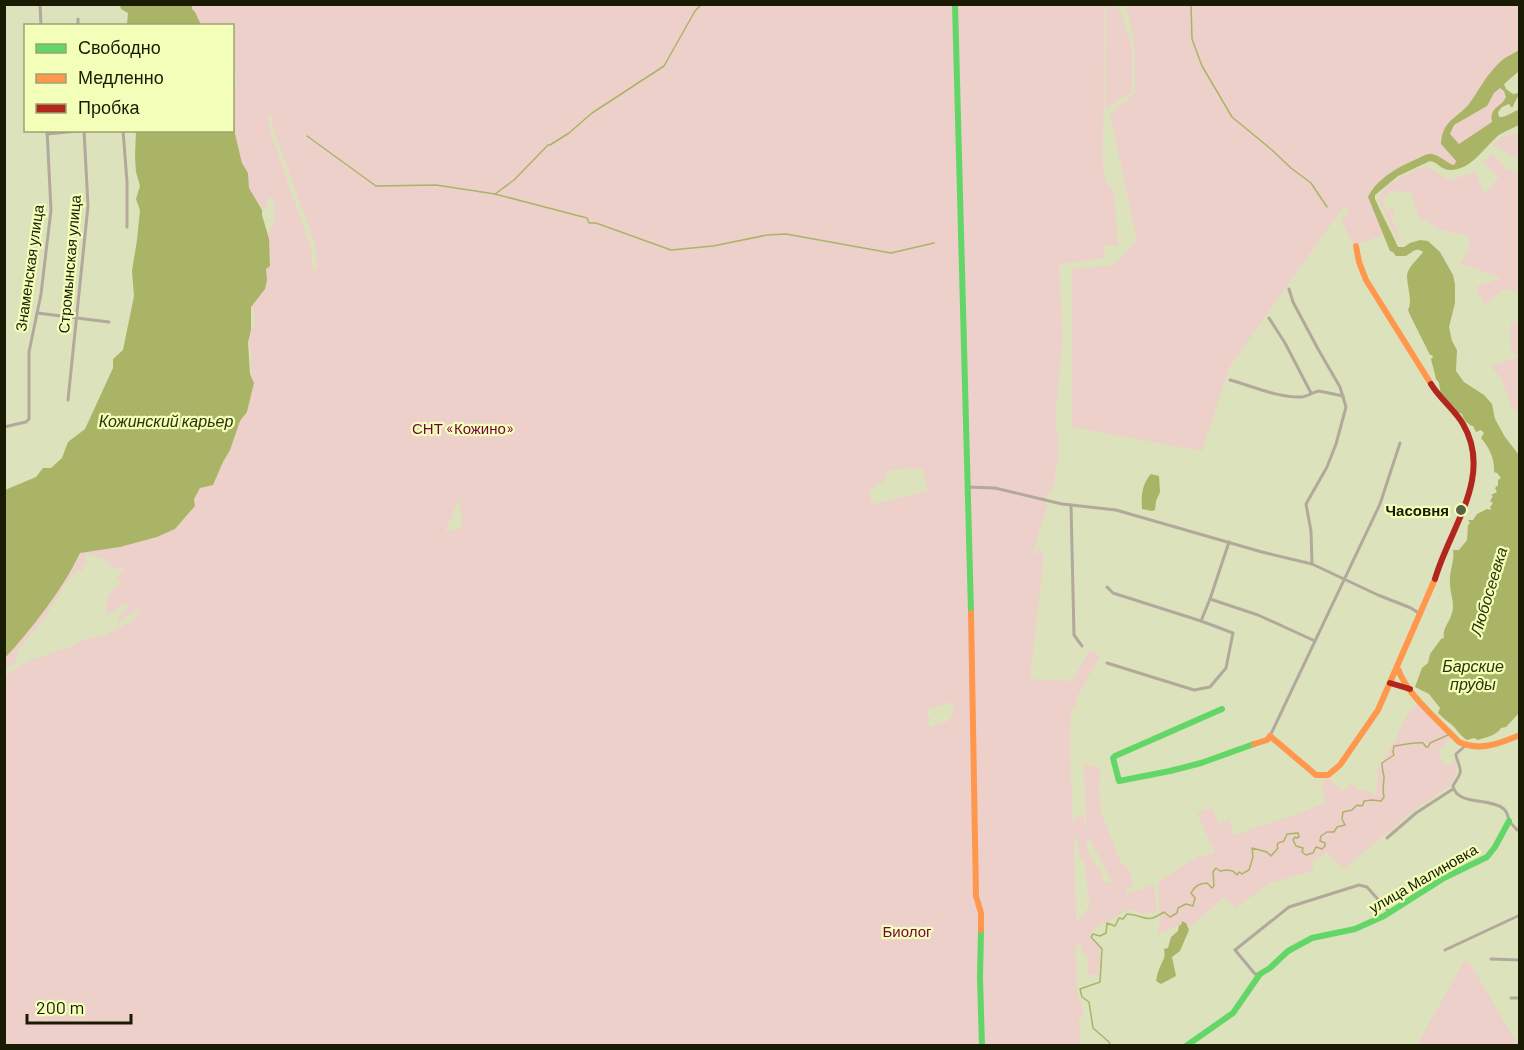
<svg xmlns="http://www.w3.org/2000/svg" width="1524" height="1050" font-family="Barlow,sans-serif">
  <style>
    .green { fill: #eed0ca; fill-rule: evenodd }
    .water { fill: #aab466; fill-rule: evenodd }
    .lines { fill: none; stroke-linecap: round; stroke-linejoin: round }
    .stream { stroke: #aab466; stroke-width: 1.5 }
    .street { stroke: #b2a99c; stroke-width: 3 }
    .fast { stroke: #63d668; stroke-width: 6 }
    .slow { stroke: #ff974d; stroke-width: 6 }
    .jam { stroke: #b3261e; stroke-width: 6 }
    .poi-dot { fill: #5d6144; stroke: #f3ffb9; stroke-width: 2 }
    .labels { text-anchor: middle; dominant-baseline: central; stroke-width: 4.5; stroke-linejoin: round; paint-order: stroke }
    .street-label { font-size: 15px; fill: #191c03; stroke: #f3ffb9 }
    .park-label { font-size: 15px; fill: #770143; stroke: #f3ffb9 }
    .poi-label { font-size: 15px; font-weight: bold; fill: #191c03; stroke: #f3ffb9; text-anchor: end }
    .water-label { font-size: 16px; font-style: italic; fill: #2e330a; stroke: #f3ffb9 }
  </style>
  <rect width="100%" height="100%" fill="#dce2bc"/>
  <!-- green -->
  <g class="green">
    <path d="M192,5H1104L1103,162L1105,181L1114,191L1118,246L1104,245L1105,258L1059,264L1063,339L1055,418L1059,448L1053,491H1048L1045,503L1048,504L1040,528L1033,554L1035,556L1039,546L1044,558L1030,675L1032,679L1072,681L1090,650L1100,656L1077,697L1075,708L1071,709L1070,750L1073,824L1077,817L1082,814L1084,818L1085,829H1086L1084,764L1100,768L1099,791L1101,812L1121,863L1129,869L1133,885L1125,891L1127,894L1154,885L1157,912L1142,914L1135,910L1124,911L1122,913L1094,929L1089,936L1100,946L1101,975H1088L1087,955L1082,954L1081,944L1075,946L1077,990L1084,1014L1079,1018L1080,1045H5L4,678L13,670L30,660L65,649L87,639L107,634L134,620L141,607L120,621L117,619L130,605L125,604L106,615C107,595 107,593 123,582L117,579L125,567L114,569L104,559L85,553V557L87,560L81,572L79,569L68,580L44,619L17,651L16,662L5,668V658L46,608L74,567L80,553L120,547L157,537L175,529L188,515L194,499L200,488L220,471L223,462L230,450L240,421L247,412L254,383L250,374L252,371L250,360L253,356C248,346 245,335 255,326L254,320L255,314L251,307C262,291 268,289 266,269L270,266L271,261L268,234L275,220L274,203L271,197C266,200 268,206 265,209L260,206L249,188L248,173L242,163L235,134L233,110V85L234,86L238,83L233,72L232,26L201,25L195,12L192,9ZM271,115L274,131L316,247L317,270H313L311,248L270,131L268,116ZM922,468L928,491L872,504L869,490L886,480V473L891,470ZM459,499L462,520L460,529L445,532ZM952,702L954,712L948,722H941L931,727L927,723L931,719L926,715L929,709ZM1074,837L1077,839L1080,858L1084,860L1090,906L1076,922ZM1090,839L1112,882L1105,883L1103,881L1100,869L1090,856L1086,843Z"/>
    <polygon points="1106,5 1110,5 1120,10 1132,47 1132,92 1105,109"/>
    <polygon points="1126,5 1519,5 1519,50 1500,62 1478,89 1468,105 1455,116 1441,144 1456,161 1455,164 1453,165 1433,154 1429,154 1409,162 1391,172 1371,190 1380,227 1384,234 1353,246 1341,219 1349,215 1345,205 1288,284 1229,368 1202,451 1072,427 1072,269 1114,265 1137,240 1110,114 1135,93 1134,41"/>
    <path d="M1501,88L1504,91L1506,97C1502,107 1489,109 1492,122L1459,144L1450,134L1454,125L1487,106L1494,93Z"/>
    <polygon points="1519,133 1519,160 1493,145 1503,136"/>
    <path d="M1492,154L1506,169L1519,172L1520,292L1503,289L1485,305L1477,292L1476,287L1501,278L1460,263L1470,248L1467,235L1442,230L1419,217L1411,192L1392,191L1382,199L1387,212L1394,205V213L1390,217L1397,229L1400,245L1379,201C1381,183 1411,172 1426,166L1449,180L1476,172L1484,194L1499,177L1483,163Z"/>
    <polygon points="1511,322 1519,323 1519,412 1513,410 1501,378 1491,366 1517,357 1511,349"/>
    <polygon points="1419,701 1453,737 1438,750 1441,760 1449,766 1455,759 1456,775 1451,785 1413,811 1344,869 1327,852 1313,861 1313,871 1270,883 1236,908 1224,897 1190,927 1182,921 1181,926 1179,925 1158,934 1160,919 1158,882 1197,857 1215,853 1197,813 1211,807 1219,823 1229,820 1234,835 1300,813 1324,803 1325,800 1321,787 1325,778 1328,775 1331,781 1343,791 1351,784 1361,791 1363,788 1376,796 1378,768 1396,739 1407,715"/>
    <polygon points="1464,961 1470,963 1510,1032 1519,1045 1417,1045"/>
  </g>
  <!-- water -->
  <g class="water">
    <polygon points="120,5 192,5 192,9 195,12 201,25 127,25 128,13 121,9"/>
    <path d="M1519,50V71L1504,84L1506,89L1513,94L1519,93V96L1517,98L1512,108L1509,104L1502,107L1498,112L1499,117C1507,118 1512,111 1519,110V125C1513,128 1505,131 1499,135C1484,147 1472,170 1450,170C1441,170 1438,162 1430,161L1398,176L1375,195V199C1382,215 1391,231 1398,247H1404L1410,243L1420,240L1428,241L1440,252L1453,275L1455,284V303L1449,327L1452,341L1457,350L1456,371L1464,382L1484,395L1492,404L1495,419L1505,437L1519,455V713L1506,727L1501,728C1496,736 1486,737 1478,740L1474,738L1467,740C1460,736 1457,729 1451,724C1446,721 1443,717 1438,713L1440,708L1429,694L1415,687L1422,668L1428,663L1430,654L1441,639L1444,638C1442,630 1448,624 1451,616C1456,604 1450,595 1450,583C1449,571 1455,560 1453,550H1459L1467,540L1468,525L1470,523L1468,520H1473L1477,514L1487,509L1490,510L1491,509L1490,507L1493,503L1490,501L1493,496L1491,495L1497,492L1495,488L1498,485V480L1501,478L1497,473L1494,472C1495,459 1489,447 1481,438L1484,433L1481,430L1476,432L1473,426C1468,425 1463,419 1462,414L1457,412L1455,408L1441,395L1439,383L1436,379L1431,359L1433,357L1432,355H1430L1410,315L1408,310C1413,300 1407,287 1407,276C1407,268 1418,259 1423,252C1415,246 1412,254 1405,256C1402,256 1399,256 1396,256L1393,252L1390,251L1368,197C1377,178 1400,166 1419,158C1423,156 1428,153 1432,154C1439,155 1446,162 1453,165L1455,164L1456,161L1441,144C1442,121 1456,119 1469,104C1479,90 1487,74 1500,62C1505,57 1513,54 1519,50ZM1500,88L1504,91L1506,97C1501,108 1489,107 1492,122L1459,144L1450,134L1454,125L1487,106L1494,93Z"/>
    <path d="M233,110L235,134L242,163L248,173L249,188L262,210V215L269,239L270,266L266,269L267,280L265,289L251,307V330L248,342L250,374L254,383L247,412L240,421L230,450L223,462L213,485L200,488L194,499L195,506L175,529L157,537L120,547L80,553C63,589 31,630 5,658V490L36,477L43,468H51L62,458L68,442L85,429L113,368V359L123,350L134,296L132,271L137,240L140,210L136,199L140,186L136,172L135,156L136,131L232,130Z"/>
    <path d="M1151,474L1159,476L1160,492L1156,501L1155,510L1152,511L1142,509C1141,495 1142,484 1151,474Z"/>
    <path d="M1182,921L1186,923L1189,930L1180,951L1172,957L1176,976L1161,984L1156,981C1157,976 1158,971 1160,967C1163,960 1166,957 1164,949L1168,948L1171,937L1178,931L1179,925H1181Z"/>
  </g>
  <g class="lines">
    <!-- stream -->
    <g class="stream">
      <polyline points="1191,4 1192,39 1202,66 1232,117 1272,150 1291,168 1311,183 1327,207"/>
      <polyline points="307,136 376,186 436,185 495,194 587,218 589,223 596,223 671,250 713,246 767,235 786,234 891,253 934,243"/>
      <polyline points="495,194 514,180 548,145 550,145 569,133 592,113 664,66 695,11 702,4"/>
      <path d="M1111,1046L1109,1042L1093,1028L1089,1002L1082,997L1080,989L1100,982L1102,949L1091,937L1093,934L1100,936L1106,933L1107,923L1115,926L1119,918L1123,919L1127,914C1147,915 1144,925 1164,912L1170,917L1177,913L1178,908L1186,904L1193,906L1195,898L1191,893C1195,886 1198,884 1207,883L1212,888L1214,886L1213,872L1216,868L1220,871L1227,870L1233,871L1237,875L1239,872L1242,874L1245,872L1249,870L1253,857L1252,848L1267,852L1271,856L1278,848L1277,846L1278,843L1284,841L1287,834L1298,833L1299,837L1297,838L1295,837L1293,840L1296,846L1303,848L1302,852L1306,855L1313,853L1316,847L1322,849L1325,846V843L1320,841L1321,836L1327,832H1334L1337,827L1345,825L1342,819L1343,812L1352,810L1357,805L1361,806L1363,805L1364,801L1372,800L1381,801L1384,797C1382,788 1384,785 1384,777C1383,773 1382,768 1382,763L1394,755L1393,752L1394,746C1404,745 1413,742 1423,743L1426,747H1428L1430,743L1448,735"/>
    </g>
    <!-- street -->
    <g class="street">
      <polyline points="40,4 41,26"/>
      <polyline points="78,19 78,26"/>
      <polyline points="123,130 127,182 127,227"/>
      <polyline points="47,134 87,130"/>
      <polyline points="1289,289 1293,302 1318,349 1340,387 1346,407 1336,444 1327,467 1306,504 1311,531 1312,564"/>
      <polyline points="37,313 109,322"/>
      <polyline points="1269,318 1285,343 1311,393"/>
      <path d="M1230,380C1252,386 1279,398 1301,397C1308,397 1312,392 1319,391L1343,396"/>
      <polyline points="68,400 88,206 84,130"/>
      <polyline points="4,427 26,422 29,419 29,352 41,294 51,210 47,130"/>
      <polyline points="967,487 995,488 1062,504 1116,510 1262,552 1312,564 1378,595 1411,608 1420,614"/>
      <polyline points="1071,505 1074,635 1082,646"/>
      <polyline points="1229,542 1210,599 1258,615 1315,641"/>
      <polyline points="1107,587 1113,593 1201,621"/>
      <polyline points="1107,663 1194,690 1210,687 1226,668 1233,633 1201,621 1210,599"/>
      <polyline points="1270,736 1380,504 1400,443"/>
      <path d="M1465,746L1456,754C1456,760 1462,768 1460,773C1459,777 1455,782 1453,786C1457,806 1489,797 1504,809C1508,813 1508,818 1510,822C1512,825 1515,827 1517,830L1520,828"/>
      <polyline points="1387,838 1416,813 1453,789"/>
      <polyline points="1445,950 1520,915"/>
      <polyline points="1491,959 1520,960"/>
      <polyline points="1259,974 1255,974 1235,950 1289,907 1359,885 1367,887 1390,913"/>
      <polyline points="1511,998 1520,998"/>
    </g>
    <!-- fast -->
    <g class="fast">
      <polyline points="955,4 971,613"/>
      <polyline points="1222,709 1115,756 1113,758 1119,781 1170,771 1201,763 1254,744"/>
      <polyline points="981,930 980,977 982,1046"/>
      <polyline points="1186,1046 1233,1013 1260,974 1270,968 1288,951 1312,938 1355,929 1384,916 1444,878 1487,857 1495,847 1509,821"/>
    </g>
    <!-- slow -->
    <g class="slow">
      <polyline points="1356,246 1359,262 1366,280 1431,384"/>
      <polyline points="971,613 976,896 981,913 981,930"/>
      <path d="M1398,669C1407,695 1440,722 1459,742C1480,752 1500,743 1520,735"/>
      <polyline points="1254,744 1267,740 1270,736 1316,775 1328,775 1340,765 1378,710 1435,579"/>
    </g>
    <!-- jam -->
    <g class="jam">
      <path d="M1431,384C1440,399 1455,410 1463,424C1494,477 1449,529 1435,579"/>
      <polyline points="1390,683 1410,689"/>
    </g>
  </g>
  <!-- markers -->
  <circle class="poi-dot" cx="1461" cy="510" r="6"/>
  <g class="labels">
    <!-- street labels -->
    <g class="street-label">
      <text transform="translate(69 264) rotate(-85)">Стромынская улица</text>
      <text transform="translate(29 268) rotate(-82)">Знаменская улица</text>
      <text transform="translate(1423 878) rotate(-30)">улица Малиновка</text>
    </g>
    <!-- park labels -->
    <g class="park-label">
      <text x="463" y="428">СНТ «Кожино»</text>
      <text x="907" y="931">Биолог</text>
    </g>
    <!-- poi labels -->
    <g class="poi-label">
      <text x="1449" y="510">Часовня</text>
    </g>
    <!-- water labels -->
    <g class="water-label">
      <text x="166" y="420">Кожинский карьер</text>
      <text transform="translate(1488 591) rotate(-73)">Любосеевка</text>
      <text x="1473" y="665">Барские<tspan x="1473" dy="18">пруды</tspan></text>
    </g>
  </g>
  <!-- border -->
  <rect width="1524" height="1050" fill="none" stroke="#191c03" stroke-width="12"/>
  <!-- legend -->
  <rect x="24" y="24" width="210" height="108" fill="#f3ffb9" stroke="#9ca470" stroke-width="1.5"/>
  <rect x="36" y="44" width="30" height="9" fill="#63d668" stroke="#9ca470" stroke-width="1.5"/>
  <text x="78" y="54" font-size="18" fill="#191c03">Свободно</text>
  <rect x="36" y="74" width="30" height="9" fill="#ff974d" stroke="#9ca470" stroke-width="1.5"/>
  <text x="78" y="84" font-size="18" fill="#191c03">Медленно</text>
  <rect x="36" y="104" width="30" height="9" fill="#b3261e" stroke="#9ca470" stroke-width="1.5"/>
  <text x="78" y="114" font-size="18" fill="#191c03">Пробка</text>
  <!-- scale -->
  <path d="M27 1014v9h104v-9" fill="none" stroke="#191c03" stroke-width="3"/>
  <text x="36" y="1014" font-size="18" fill="#191c03" stroke="#f3ffb9" stroke-width="4.5" paint-order="stroke">200 m</text>
</svg>
